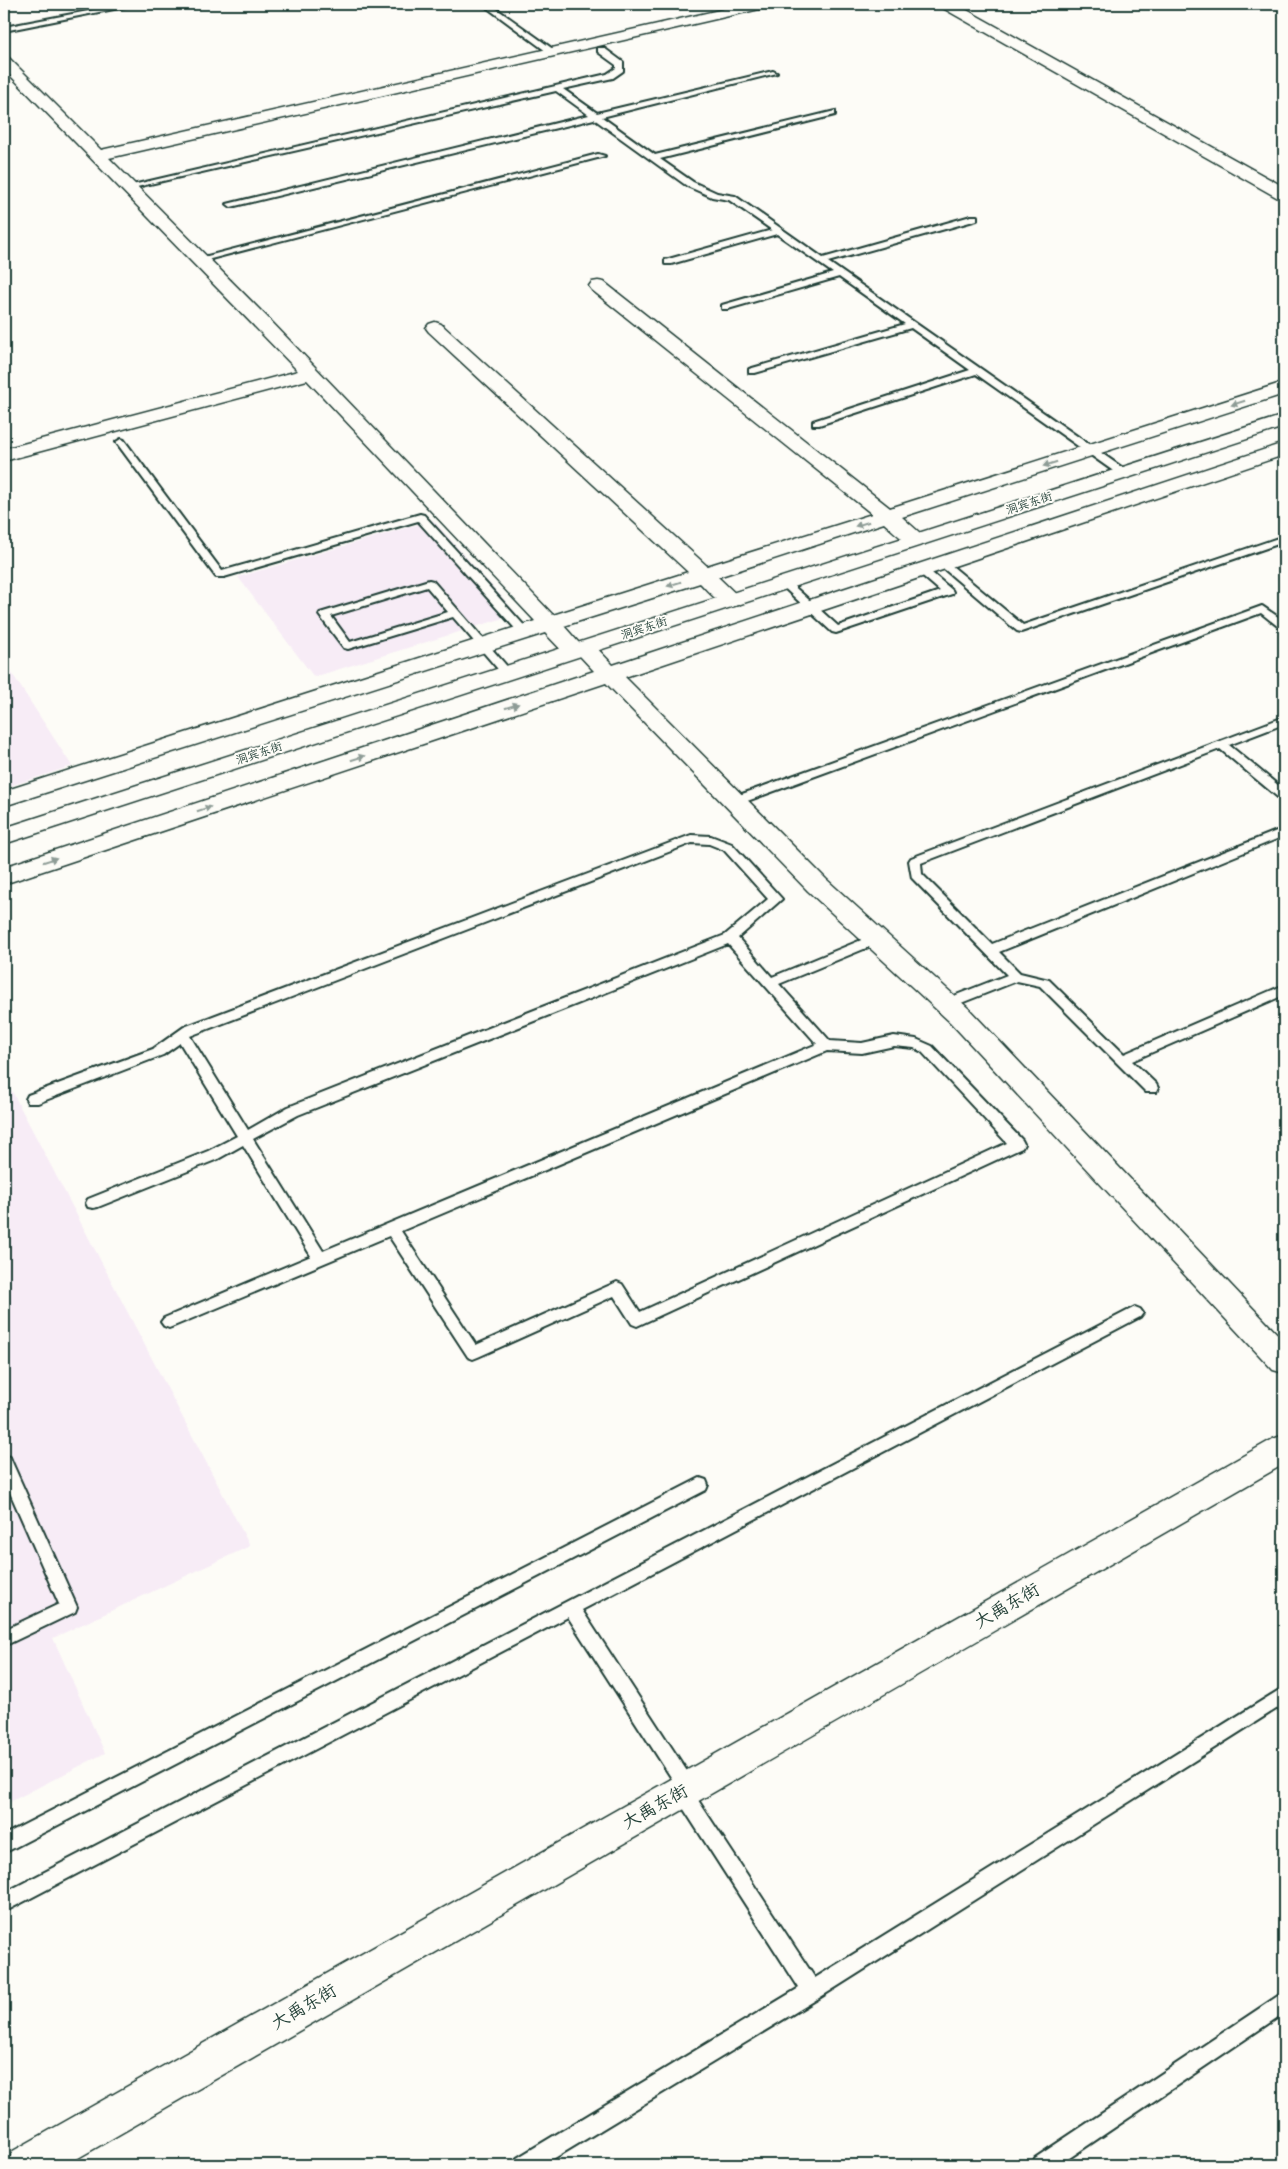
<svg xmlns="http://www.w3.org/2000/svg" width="1288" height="2169" font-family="'Comic Neue','LXGW WenKai TC',sans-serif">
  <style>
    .built { fill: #f7ecf6 }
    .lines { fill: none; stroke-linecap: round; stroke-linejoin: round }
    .lane-casing { stroke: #1f3d34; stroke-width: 4 }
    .street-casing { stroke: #1f3d34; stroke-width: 3 }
    .secondary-casing { stroke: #1f3d34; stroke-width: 3 }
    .primary-casing { stroke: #1f3d34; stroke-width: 3 }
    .lane { fill: #fdfcf7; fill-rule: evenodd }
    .street { fill: #fdfcf7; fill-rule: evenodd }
    .secondary { fill: #fdfcf7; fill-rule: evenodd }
    .primary { fill: #fdfcf7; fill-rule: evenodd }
    .oneway { fill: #8e9c96 }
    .labels { text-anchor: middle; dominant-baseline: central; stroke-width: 4; stroke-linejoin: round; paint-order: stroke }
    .far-street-label { font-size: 12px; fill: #1f3d34; stroke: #fdfcf7 }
    .near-street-label { font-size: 18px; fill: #1f3d34; stroke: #fdfcf7 }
  </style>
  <rect width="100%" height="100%" fill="#fdfcf7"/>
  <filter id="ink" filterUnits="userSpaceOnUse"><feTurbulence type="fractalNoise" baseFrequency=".02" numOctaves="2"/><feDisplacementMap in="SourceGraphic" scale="10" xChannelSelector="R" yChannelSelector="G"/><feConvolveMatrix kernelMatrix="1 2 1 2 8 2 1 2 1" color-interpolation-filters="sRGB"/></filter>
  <g filter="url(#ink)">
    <!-- built -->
    <g class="built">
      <polygon points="433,520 517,614 314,677 238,577"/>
      <polygon points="4,661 72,766 4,788"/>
      <polygon points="4,1076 250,1546 53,1638 105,1753 4,1805"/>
    </g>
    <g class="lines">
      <defs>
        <g id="lane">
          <polygon points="125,4 139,4 4,31 4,27"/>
          <polygon points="482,4 490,4 557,52 550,54"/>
          <polygon points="598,48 604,48 623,62 623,71 613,78 563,89 597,113 773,71 777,73 602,117 655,155 835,111 835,115 660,159 693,182 717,193 735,196 823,258 971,216 977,216 977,220 828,262 1127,471 1127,475 1119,475 976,374 819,425 813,425 813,421 970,370 911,328 755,373 749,373 749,369 905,324 839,277 728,309 722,309 722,305 833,273 777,234 671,264 665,264 665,260 772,230 729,200 712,197 687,186 594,119 231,207 227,204 589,115 556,91 128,189 124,187 607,74 616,68 616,65 598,52"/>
          <polygon points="598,154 605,156 203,261 196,259"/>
          <polygon points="121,439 124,440 222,571 420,514 424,515 530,632 528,634 520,634 418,521 224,577 216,577 116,442"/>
          <polygon points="1284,536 1284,542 1021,632 1017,631 937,563 942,560 946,561 1023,625"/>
          <polygon points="922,567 926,568 952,590 953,592 952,594 836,633 832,632 779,583 784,580 788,581 838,626 940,591 918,572 917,570"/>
          <path d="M429,580L433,581L511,671L513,673L511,675H503L453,617L348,649L344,648L319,615L320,613ZM427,587L448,612L350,642L331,616Z"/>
          <polygon points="1262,606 1284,621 1284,629 1280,628 1261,613 739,804 731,804 729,801 731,798"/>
          <polygon points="1284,717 1284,724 1229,745 1284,790 1284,800 1280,799 1220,749 921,863 922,874 992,944 1284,828 1284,836 999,952 1020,973 1049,980 1124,1054 1284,985 1284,995 1132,1061 1156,1084 1158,1088 1156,1092 1146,1092 1040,986 1017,981 951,1007 941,1007 939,1004 941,1001 1007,975 912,878 909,861 911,858"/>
          <path d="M691,835L711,836L732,844L782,899L738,938L772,977L871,936H881L882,939L881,942L779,984L830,1041L862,1043L894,1036L916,1039L932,1046L1022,1140L1024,1144L1022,1148L637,1326L632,1324L614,1296L478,1357L473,1359L468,1357L389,1236L174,1326L169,1328L164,1326L161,1322L164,1318L311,1256L243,1145L218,1159L98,1207L93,1208L88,1207L86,1203L88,1199L208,1151L237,1136L180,1043L163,1055L38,1103H28L26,1099L28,1095L153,1049L184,1027ZM692,843L709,844L724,850L768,899L725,935L288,1107L248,1130L190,1036ZM728,944L817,1044L323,1251L253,1139L298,1115ZM894,1046L914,1048L922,1052L1007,1143L640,1312L622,1284L617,1282L476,1345L401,1231L827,1051L862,1053Z"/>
          <polygon points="1135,1307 1140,1309 1143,1313 1140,1317 582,1610 694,1782 697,1788 694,1794 815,1978 1284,1687 1284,1704 819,1998 543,2165 514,2165 517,2158 799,1988 676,1797 673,1791 676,1785 568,1617 4,1912 4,1893"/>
          <polygon points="4,1455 10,1457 12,1462 77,1607 75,1612 4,1646 4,1630 59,1604 4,1479"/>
          <polygon points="700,1478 706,1480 708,1485 706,1490 4,1853 4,1835"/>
          <polygon points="1284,1992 1284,2013 1059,2165 1032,2165 1035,2158"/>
        </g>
        <path id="street" d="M746,4H771L769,7L764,8L109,158L267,317L553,615L688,572L429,332L426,328L429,324L435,322L441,324L707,566L872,514L592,290L589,286L592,282L598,281L604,282L890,508L1284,382V394L902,517L928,540L925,544C909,549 896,533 884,523L718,577L742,600L739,605C722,609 711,594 700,583L564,626L579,643H592L613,665L1284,443V455L625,677L826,879L968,1008L1284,1341V1373L1273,1370L950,1022L808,891L606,683L4,884V867L594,671L580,656H567L545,633L4,806V791L535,621L307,380L4,461V449L298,371L4,69V57L9,58L101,150Z"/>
        <g id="secondary">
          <polygon points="939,4 956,4 1284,187 1284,199 1278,198 941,7"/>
          <polygon points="1284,1435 1284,1464 66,2165 7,2165 13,2151 1273,1439"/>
        </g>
        <polygon id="primary" points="1284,415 1284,427 4,844 4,828"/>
      </defs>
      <!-- lane casing -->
      <use href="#lane" class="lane-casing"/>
      <!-- street casing -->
      <use href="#street" class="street-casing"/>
      <!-- secondary casing -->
      <use href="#secondary" class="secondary-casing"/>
      <!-- primary casing -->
      <use href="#primary" class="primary-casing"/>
      <!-- lane -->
      <use href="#lane" class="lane"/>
      <!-- street -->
      <use href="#street" class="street"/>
      <!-- secondary -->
      <use href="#secondary" class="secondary"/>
      <!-- primary -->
      <use href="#primary" class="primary"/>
    </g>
    <!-- one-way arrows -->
    <defs><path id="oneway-solid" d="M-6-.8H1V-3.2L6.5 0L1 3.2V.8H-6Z" transform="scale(1.25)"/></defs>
    <g class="oneway">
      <use href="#oneway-solid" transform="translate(1238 403) rotate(162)"/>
      <use href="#oneway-solid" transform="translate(1050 464) rotate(162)"/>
      <use href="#oneway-solid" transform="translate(862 524) rotate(162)"/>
      <use href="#oneway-solid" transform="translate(674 584) rotate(162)"/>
      <use href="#oneway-solid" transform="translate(512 706) rotate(-18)"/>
      <use href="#oneway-solid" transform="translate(358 758) rotate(-18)"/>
      <use href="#oneway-solid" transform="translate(204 809) rotate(-18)"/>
      <use href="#oneway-solid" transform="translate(50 860) rotate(-18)"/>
    </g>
  </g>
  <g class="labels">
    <!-- far-street labels -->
    <g class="far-street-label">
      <text transform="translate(1029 503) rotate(-18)">洞宾东街</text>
      <text transform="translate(644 628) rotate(-18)">洞宾东街</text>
      <text transform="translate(259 753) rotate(-18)">洞宾东街</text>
    </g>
    <!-- near-street labels -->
    <g class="near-street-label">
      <text transform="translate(1007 1606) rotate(-30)">大禹东街</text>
      <text transform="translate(655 1807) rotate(-29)">大禹东街</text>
      <text transform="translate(304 2007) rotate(-30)">大禹东街</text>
    </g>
  </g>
  <!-- margin -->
  <rect width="1288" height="2169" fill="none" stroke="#fdfcf7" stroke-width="20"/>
  <rect x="10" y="10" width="1268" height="2149" fill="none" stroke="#1f3d34" stroke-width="2" filter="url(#ink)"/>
</svg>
